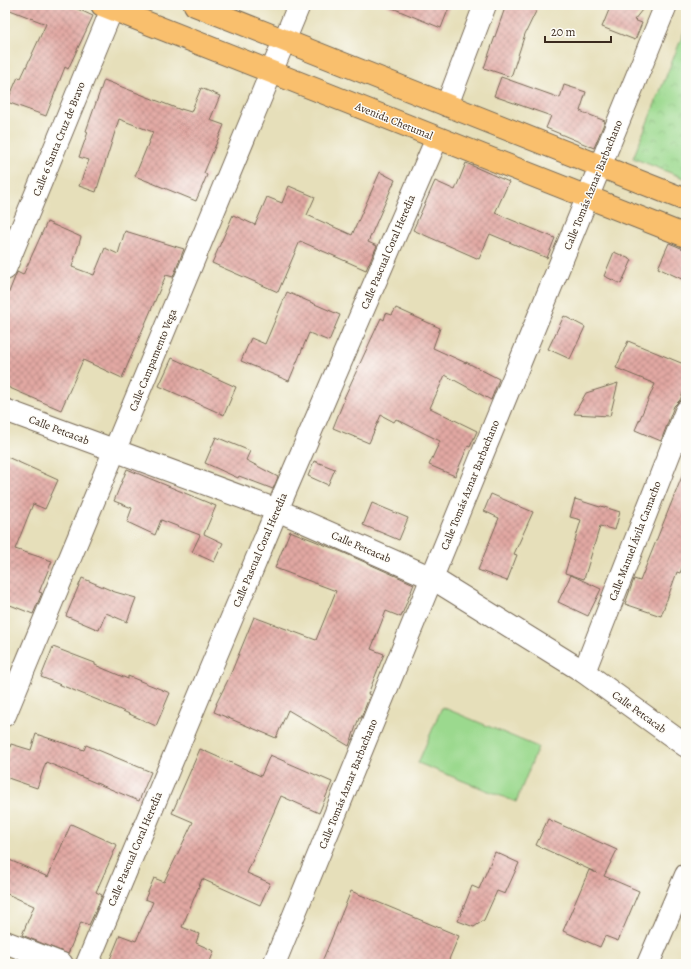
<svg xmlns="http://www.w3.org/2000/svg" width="691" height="969" font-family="Alegreya,serif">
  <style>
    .park { fill: url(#park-crowns); stroke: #6b8256 }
    .pitch { fill: #9bd98e; stroke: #6b8256 }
    .building { fill: url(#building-cross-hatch) }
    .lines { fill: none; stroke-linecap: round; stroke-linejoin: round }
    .minor-casing { stroke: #776955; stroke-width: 24 }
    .major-casing { stroke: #776955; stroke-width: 24 }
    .minor { stroke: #fff; stroke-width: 22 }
    .major { stroke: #f9bf6d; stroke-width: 22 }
    .labels { text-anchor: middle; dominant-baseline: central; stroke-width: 3; stroke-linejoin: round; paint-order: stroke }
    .street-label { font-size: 11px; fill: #3b2a1e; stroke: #fdfcf7 }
  </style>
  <defs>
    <pattern id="park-crowns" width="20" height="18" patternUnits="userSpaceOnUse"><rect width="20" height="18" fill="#9bd98e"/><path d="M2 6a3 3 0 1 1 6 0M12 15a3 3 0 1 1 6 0" fill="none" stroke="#86ba7a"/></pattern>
    <pattern id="building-cross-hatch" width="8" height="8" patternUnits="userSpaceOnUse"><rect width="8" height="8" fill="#e2a8a3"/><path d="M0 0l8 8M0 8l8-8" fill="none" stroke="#b88984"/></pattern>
  </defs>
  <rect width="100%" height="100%" fill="#fdfcf7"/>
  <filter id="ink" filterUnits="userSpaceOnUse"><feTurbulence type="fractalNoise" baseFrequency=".025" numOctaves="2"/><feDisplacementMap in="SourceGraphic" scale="8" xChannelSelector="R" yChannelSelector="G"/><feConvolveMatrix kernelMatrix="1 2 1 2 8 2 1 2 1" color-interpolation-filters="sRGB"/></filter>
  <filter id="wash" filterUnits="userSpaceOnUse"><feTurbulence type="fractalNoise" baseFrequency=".012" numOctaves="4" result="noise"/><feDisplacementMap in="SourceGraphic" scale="16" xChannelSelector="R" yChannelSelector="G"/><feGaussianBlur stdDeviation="0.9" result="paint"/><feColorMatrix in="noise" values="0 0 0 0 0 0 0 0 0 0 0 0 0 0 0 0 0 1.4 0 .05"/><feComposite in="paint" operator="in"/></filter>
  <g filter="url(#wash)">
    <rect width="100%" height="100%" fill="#e6dfba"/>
    <!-- park -->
    <polygon class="park" points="686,27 686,179 633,158"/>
    <!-- pitch -->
    <polygon class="pitch" points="442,707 538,747 516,802 418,763"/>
    <g id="blocks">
      <!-- building -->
      <g class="building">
        <polygon points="5,5 69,5 93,16 68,69 65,67 46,116 7,102 18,77 21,78 46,24 5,8"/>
        <polygon points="385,5 450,5 441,28"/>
        <polygon points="506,5 539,5 525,34 511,77 484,68"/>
        <polygon points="611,5 646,5 634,20 642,23 635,40 602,27"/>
        <polygon points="501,77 560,98 564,85 586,92 580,111 605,121 594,148 546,128 551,116 494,96"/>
        <polygon points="104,80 181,110 181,109 191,112 201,88 220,96 210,120 224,125 204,173 207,175 196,201 135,176 153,132 119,119 96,192 79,186 89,160 79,157 88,132 86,131"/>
        <polygon points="466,163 509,182 495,213 555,238 547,258 490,234 479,259 413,230 435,181 455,190"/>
        <polygon points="380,172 395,180 368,242 377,246 366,270 300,241 278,292 212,263 233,215 255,225 267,197 282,203 289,186 315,197 307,215 352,235"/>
        <polygon points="47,222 81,237 72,267 94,275 105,248 118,254 125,231 184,249 173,277 166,275 122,378 83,360 61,410 5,386 5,302 17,272 23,275"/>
        <polygon points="669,243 686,250 686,281 658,268"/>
        <polygon points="614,252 632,260 621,284 604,276"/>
        <polygon points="287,292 340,315 329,341 309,333 289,381 241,361 251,338 265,344"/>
        <polygon points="396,308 440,328 433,348 466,363 466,362 499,379 491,400 445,375 430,408 477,431 470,447 468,446 455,476 429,465 440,441 396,419 394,422 381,415 369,443 333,428 345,398 344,398 381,318 384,320 386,313 392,315"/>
        <polygon points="564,316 585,327 570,359 548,349"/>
        <polygon points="628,341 686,365 686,387 680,400 674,406 661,441 635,430 655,384 616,368"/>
        <polygon points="172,358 236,387 224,415 159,386"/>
        <polygon points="618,383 610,416 574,414 586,393"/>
        <polygon points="216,437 250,451 246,460 278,477 273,489 239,476 238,478 205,463"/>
        <polygon points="5,456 58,480 45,509 33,504 15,549 52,561 39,592 42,593 33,614 5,603"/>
        <polygon points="314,461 335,469 328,485 308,476"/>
        <polygon points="127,469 216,506 204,534 223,543 214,562 192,552 200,535 161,520 155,535 127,522 132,508 114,501"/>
        <polygon points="685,469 686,469 686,558 680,573 677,572 661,616 625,604 634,579 640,581"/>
        <polygon points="491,494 533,512 514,554 517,555 507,581 478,570 499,518 484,511"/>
        <polygon points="575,499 600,507 601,506 620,512 615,530 600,526 584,579 565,573 581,520 570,517"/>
        <polygon points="372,503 408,518 399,540 363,525"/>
        <polygon points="290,531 342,552 414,584 401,617 386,611 371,649 384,654 368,694 370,695 361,718 359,718 349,746 288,710 276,738 214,712 217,704 216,704 229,678 254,617 316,640 336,591 275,568"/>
        <polygon points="571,575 601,589 588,616 558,602"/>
        <polygon points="82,578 115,592 136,598 127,622 106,613 99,630 66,616"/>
        <polygon points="53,647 95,663 95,665 128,679 128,676 170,693 156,726 105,703 41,677"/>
        <polygon points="36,734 84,750 86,745 151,772 139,801 46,762 37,788 5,777 5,764 11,744 31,750"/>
        <polygon points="200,749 261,776 270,755 332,782 319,813 281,796 247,873 270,883 260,905 202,879 182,927 199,934 196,943 214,951 209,964 108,964 120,935 136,941 153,902 145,899 154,878 164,882 193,822 172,813"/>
        <polygon points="548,819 617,850 604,876 639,891 618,941 605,936 600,947 563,931 589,870 597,873 536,845"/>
        <polygon points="71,824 117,845 96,892 102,895 97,908 89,925 81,922 68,954 22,935 34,906 5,893 5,858 48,877"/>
        <polygon points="495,852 519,863 505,894 497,891 484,920 474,927 458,921 472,886 479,889"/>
        <polygon points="351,891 459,936 447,964 321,964"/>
      </g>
    </g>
  </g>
  <g filter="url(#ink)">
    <use href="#blocks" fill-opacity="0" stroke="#776955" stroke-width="1"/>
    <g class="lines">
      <defs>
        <g id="minor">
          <polyline points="447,105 485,5"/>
          <polyline points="5,269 112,9"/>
          <polyline points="5,410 277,510 432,578 584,672 686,746"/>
          <polyline points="584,672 686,411"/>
          <polyline points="5,715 299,5"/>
          <polyline points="5,942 62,964"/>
          <polyline points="87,964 277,510 437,138"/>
          <polyline points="274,964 666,5"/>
          <polyline points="648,964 686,875"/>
        </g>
        <g id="major">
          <polyline points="102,5 686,236"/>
          <polyline points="195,5 686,200"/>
        </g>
      </defs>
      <!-- minor casing -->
      <use href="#minor" class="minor-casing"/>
      <!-- major casing -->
      <use href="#major" class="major-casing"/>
      <!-- minor -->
      <use href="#minor" class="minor"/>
      <!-- major -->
      <use href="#major" class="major"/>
    </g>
  </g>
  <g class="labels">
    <!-- street labels -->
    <g class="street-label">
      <text transform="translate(394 121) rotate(22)">Avenida Chetumal</text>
      <text transform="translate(59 139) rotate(-68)">Calle 6 Santa Cruz de Bravo</text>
      <text transform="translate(593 185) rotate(-68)">Calle Tomás Aznar Barbachano</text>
      <text transform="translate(388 252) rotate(-67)">Calle Pascual Coral Heredia</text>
      <text transform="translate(153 360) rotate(-68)">Calle Campamento Vega</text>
      <text transform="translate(59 430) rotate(21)">Calle Petcacab</text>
      <text transform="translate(470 485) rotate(-68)">Calle Tomás Aznar Barbachano</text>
      <text transform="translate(635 541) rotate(-69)">Calle Manuel Ávila Camacho</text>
      <text transform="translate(361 547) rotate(23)">Calle Petcacab</text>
      <text transform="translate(260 550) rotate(-67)">Calle Pascual Coral Heredia</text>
      <text transform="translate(639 712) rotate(36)">Calle Petcacab</text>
      <text transform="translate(348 784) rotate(-68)">Calle Tomás Aznar Barbachano</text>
      <text transform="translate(135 849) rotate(-67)">Calle Pascual Coral Heredia</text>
    </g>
  </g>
  <!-- margin -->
  <rect width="691" height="969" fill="none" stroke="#fdfcf7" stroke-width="20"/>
  <!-- scale -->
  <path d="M545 36v6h66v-6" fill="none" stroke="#3b2a1e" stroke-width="2"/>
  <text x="551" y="36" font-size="12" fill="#3b2a1e" stroke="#fdfcf7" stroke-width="3" paint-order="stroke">20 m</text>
</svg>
